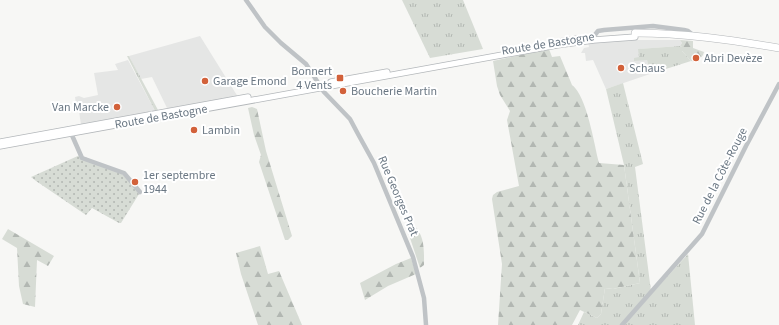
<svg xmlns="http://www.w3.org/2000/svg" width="779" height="325" font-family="'Source Sans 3',sans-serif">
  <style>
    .built { fill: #e5e6e5 }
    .grass { fill: url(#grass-tufts) }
    .forest { fill: url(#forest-firs) }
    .park { fill: url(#park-dots) }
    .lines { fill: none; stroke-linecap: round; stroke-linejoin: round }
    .major-casing { stroke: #b3b7ba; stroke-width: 7 }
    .highway-casing { stroke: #b3b6b9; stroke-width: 8 }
    .minor { stroke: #bfc3c6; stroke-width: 4.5 }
    .major { stroke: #fff; stroke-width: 5.5 }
    .highway { stroke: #fff; stroke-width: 7 }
    .poi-dot { fill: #d2613a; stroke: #fff; stroke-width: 1.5 }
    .labels { text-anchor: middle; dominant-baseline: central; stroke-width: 4; stroke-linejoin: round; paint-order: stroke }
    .street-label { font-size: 12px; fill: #6a7783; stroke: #fff }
    .poi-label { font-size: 12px; fill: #6a7783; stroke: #fff; text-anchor: start }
  </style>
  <defs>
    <pattern id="grass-tufts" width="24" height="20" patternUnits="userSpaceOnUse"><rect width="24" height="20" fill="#d7dcd5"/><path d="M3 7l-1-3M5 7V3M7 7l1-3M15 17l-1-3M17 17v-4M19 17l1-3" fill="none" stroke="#b2b7b2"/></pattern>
    <pattern id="forest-firs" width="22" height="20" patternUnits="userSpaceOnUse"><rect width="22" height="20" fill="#d7dcd5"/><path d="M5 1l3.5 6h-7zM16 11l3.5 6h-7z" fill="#b2b7b2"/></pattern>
    <pattern id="park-dots" width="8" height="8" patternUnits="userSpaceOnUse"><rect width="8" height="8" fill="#d7dcd5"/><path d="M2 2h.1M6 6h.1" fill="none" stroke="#b2b7b2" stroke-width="1.8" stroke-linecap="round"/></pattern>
  </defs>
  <rect width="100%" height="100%" fill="#f7f7f5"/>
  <!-- built -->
  <g class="built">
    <polygon points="200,36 238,97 173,108 167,108 152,77 141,79 129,56"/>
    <polygon points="635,40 680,40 682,43 680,46 639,49 647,60 650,74 606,89 594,62 593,60 586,61 585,53 581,53 584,48 589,47 588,41"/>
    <polygon points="128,60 155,111 81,125 79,111 77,111 75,97 79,96 84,98 98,95 94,73 118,70 115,64"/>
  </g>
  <!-- grass -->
  <g class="grass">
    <polygon points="402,0 463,0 483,49 430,58"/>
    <polygon points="680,46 682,47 682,51 691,61 650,74 647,60 634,61 634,58 639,57 638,49"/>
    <polygon points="127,56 129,56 158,110 155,111"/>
    <polygon points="623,83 643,164 635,167 651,291 620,325 578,325 584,312 597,318 601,314 605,288 613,289 640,283 624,165 606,89"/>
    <polygon points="688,254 695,325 623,325"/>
  </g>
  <!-- forest -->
  <g class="forest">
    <polygon points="680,40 693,41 693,48 704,52 703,55 697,62 691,61 682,51 682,47 680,46 682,43"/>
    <path d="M549,49L552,57L560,56L572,85C587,96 594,144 599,163L624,165L640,283L613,289L605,288L601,314L597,318L580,310L572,325H498L502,264L492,199L493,195L497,192L519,186L507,120L510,111L500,95L497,86L493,61Z"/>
    <polygon points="252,107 257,109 266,151 292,236 288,240 285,240 259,162 261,155 254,135 248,108"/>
    <path d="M414,225C425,236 424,251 424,265L420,268L406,226Z"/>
    <polygon points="8,229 54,256 48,266 37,260 35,307 23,304 19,286 17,248 2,239"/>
    <polygon points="260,246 268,274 279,271 302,325 258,325 241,274 236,253"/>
    <polygon points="411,258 416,274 388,286 365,300 360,283 396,264"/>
  </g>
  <!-- park -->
  <polygon class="park" points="80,155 120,172 133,185 139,194 121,223 119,223 92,208 86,215 36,181 31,177"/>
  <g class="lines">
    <defs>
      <g id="major">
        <polyline points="563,41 584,38"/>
        <polyline points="331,82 387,72"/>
        <polyline points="0,142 248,97"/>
        <polyline points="0,146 557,45 594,40 635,37"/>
      </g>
      <path id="highway" d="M635,33C684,33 731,40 779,48"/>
    </defs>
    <!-- major casing -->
    <use href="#major" class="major-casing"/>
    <!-- highway casing -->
    <use href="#highway" class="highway-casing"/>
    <!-- minor -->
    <g class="minor">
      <polyline points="246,0 265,27 281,43 306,64 324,92 350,119 358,134 374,163 413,257 424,298 426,325"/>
      <polyline points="594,36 598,31 604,30 653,26 684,30 688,31 693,35"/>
      <polyline points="71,133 82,158 124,173 140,192"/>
      <polyline points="622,325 702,234 746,146 779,84"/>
    </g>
    <!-- major -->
    <use href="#major" class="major"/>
    <!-- highway -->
    <use href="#highway" class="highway"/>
  </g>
  <!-- markers -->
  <g class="poi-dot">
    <circle cx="696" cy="58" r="4"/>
    <circle cx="621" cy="68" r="4"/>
    <rect x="336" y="74" width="8" height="8" rx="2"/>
    <circle cx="205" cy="81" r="4"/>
    <circle cx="343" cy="91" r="4"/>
    <circle cx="117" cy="107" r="4"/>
    <circle cx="194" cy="130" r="4"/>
    <circle cx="135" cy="182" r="4"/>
  </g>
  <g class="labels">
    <!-- street labels -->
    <g class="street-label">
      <text transform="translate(548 44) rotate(-9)">Route de Bastogne</text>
      <text transform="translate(161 117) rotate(-10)">Route de Bastogne</text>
      <text transform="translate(720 176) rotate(-63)">Rue de la Côte-Rouge</text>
      <text transform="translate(398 196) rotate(67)">Rue Georges Prat</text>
    </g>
    <!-- poi labels -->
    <g class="poi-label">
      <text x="704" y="58">Abri Devèze</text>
      <text x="629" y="68">Schaus</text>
      <text x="332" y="71" text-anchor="end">Bonnert<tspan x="332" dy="14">4 Vents</tspan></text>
      <text x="213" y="81">Garage Emond</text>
      <text x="351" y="91">Boucherie Martin</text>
      <text x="109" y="107" text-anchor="end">Van Marcke</text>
      <text x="202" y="130">Lambin</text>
      <text x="143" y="175">1er septembre<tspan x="143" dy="14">1944</tspan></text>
    </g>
  </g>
</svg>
